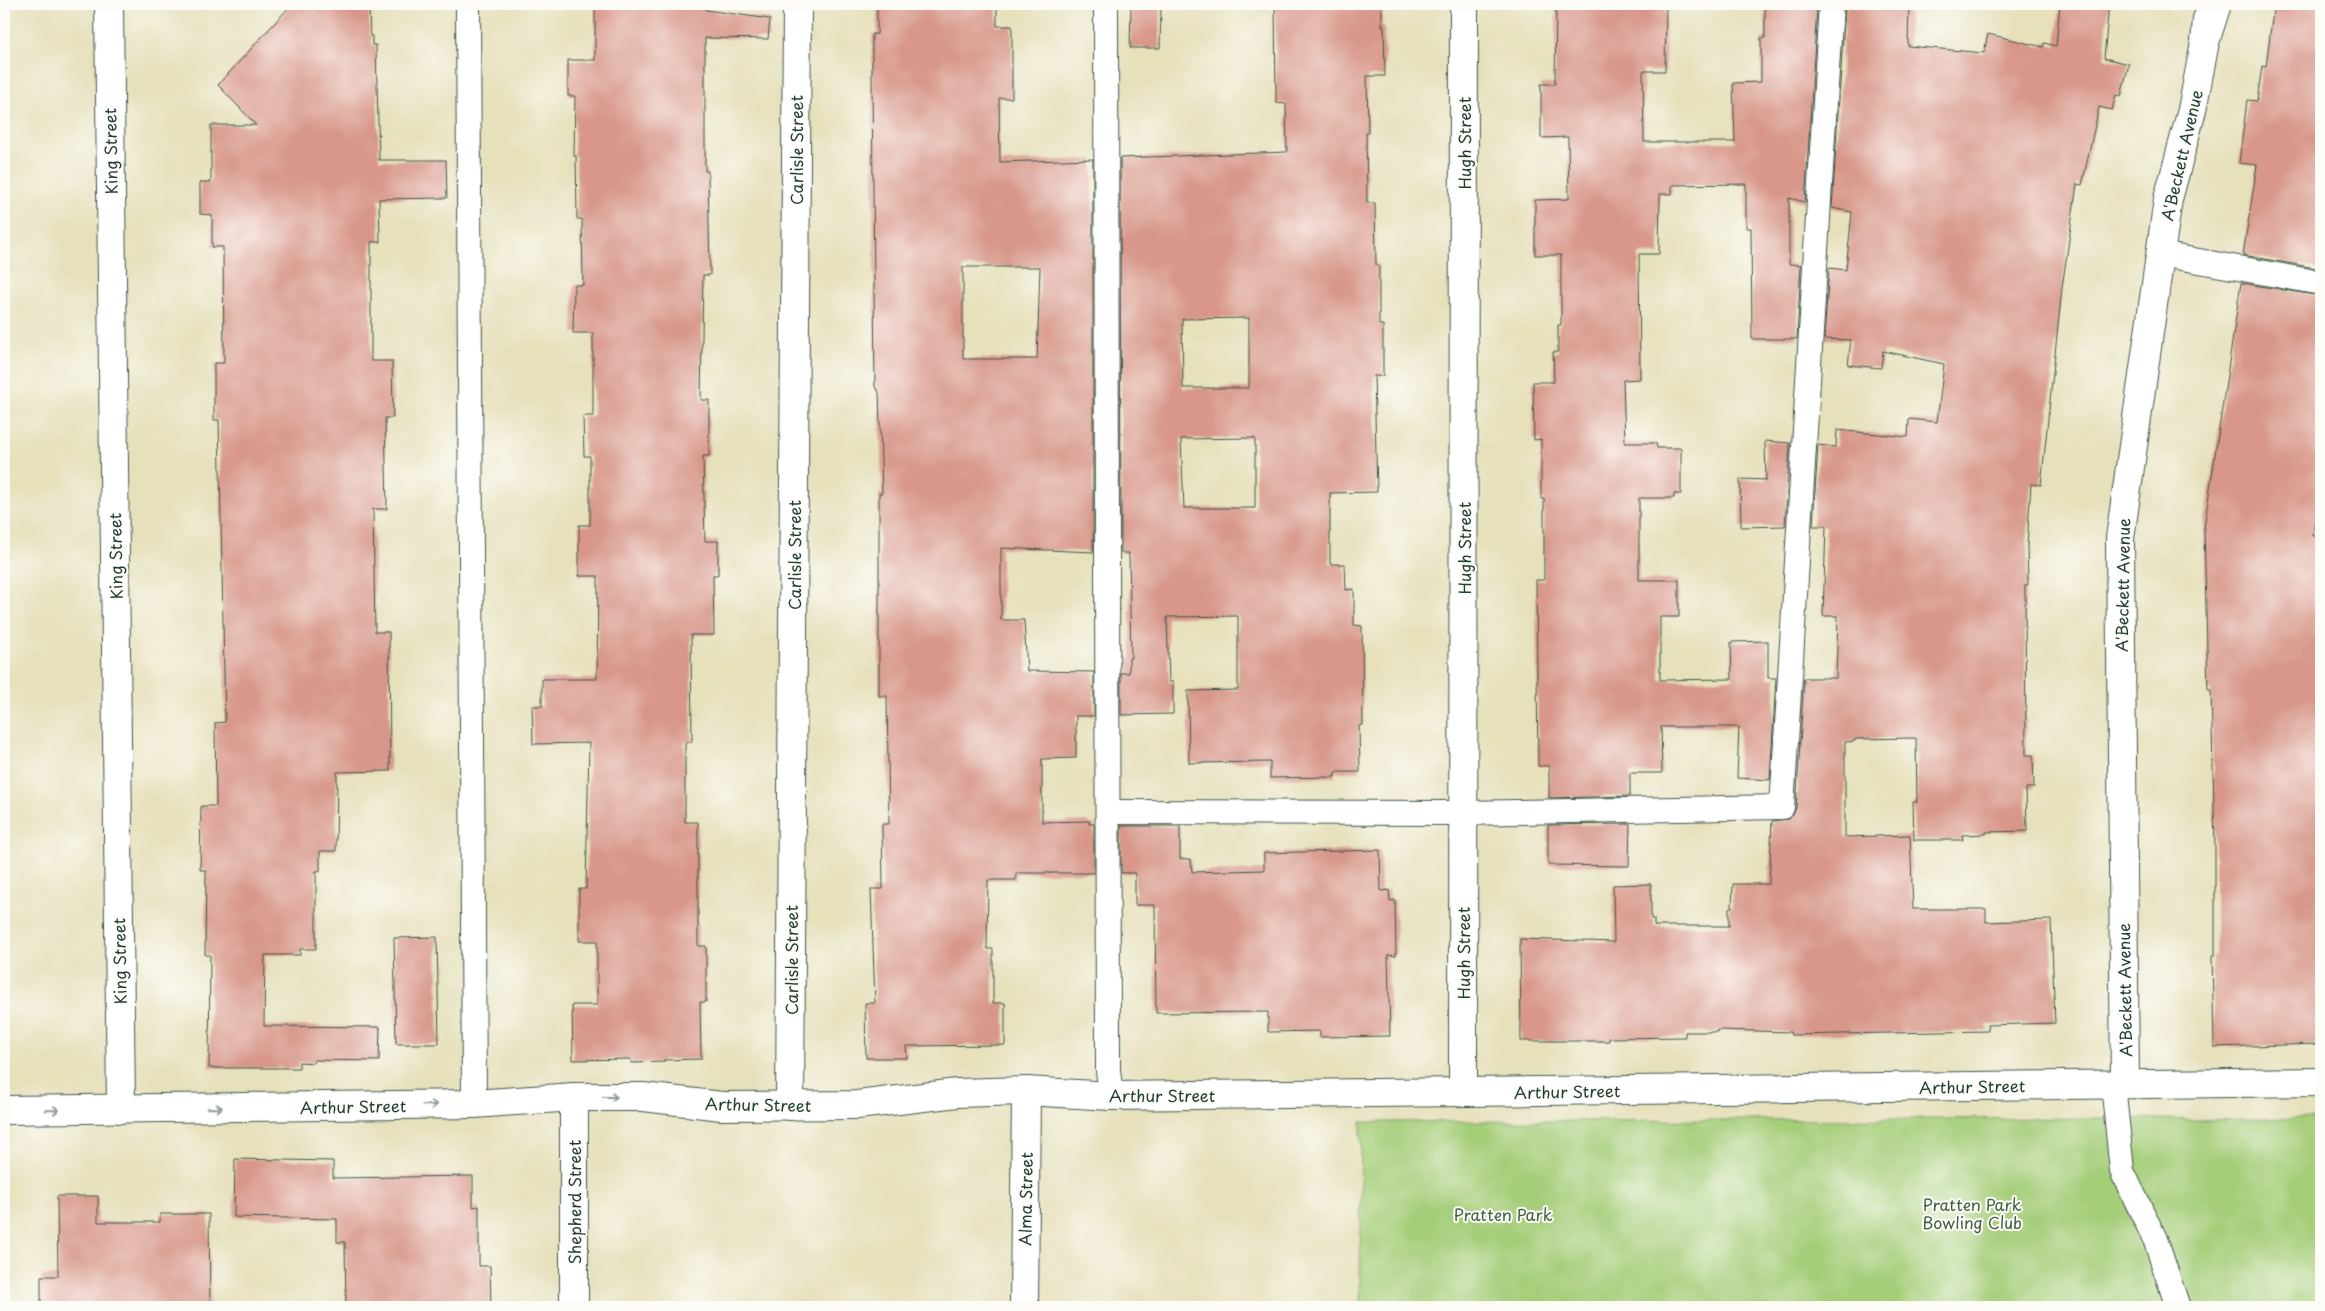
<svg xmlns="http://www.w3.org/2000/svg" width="2325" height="1311" font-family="'Playpen Sans',sans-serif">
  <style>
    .green { fill: #a5ce79; stroke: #628656 }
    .building { fill: #d8978a; fill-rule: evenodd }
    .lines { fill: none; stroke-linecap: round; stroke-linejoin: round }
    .service-casing { stroke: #3d5548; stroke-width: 26 }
    .minor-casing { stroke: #3d5548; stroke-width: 30 }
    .secondary-casing { stroke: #3d5548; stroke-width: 30 }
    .service { stroke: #fff; stroke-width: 24 }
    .minor { stroke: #fff; stroke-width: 28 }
    .secondary { stroke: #fff; stroke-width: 28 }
    .oneway { stroke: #8f9e9a }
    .labels { text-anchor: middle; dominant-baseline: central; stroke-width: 4; stroke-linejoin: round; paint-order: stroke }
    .street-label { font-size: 16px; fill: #1f3d34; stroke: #fdfcf7 }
    .park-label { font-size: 16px; fill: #406145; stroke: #fdfcf7 }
  </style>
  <rect width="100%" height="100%" fill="#fdfcf7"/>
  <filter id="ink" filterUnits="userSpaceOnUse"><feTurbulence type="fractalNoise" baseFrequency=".02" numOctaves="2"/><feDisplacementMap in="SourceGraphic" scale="10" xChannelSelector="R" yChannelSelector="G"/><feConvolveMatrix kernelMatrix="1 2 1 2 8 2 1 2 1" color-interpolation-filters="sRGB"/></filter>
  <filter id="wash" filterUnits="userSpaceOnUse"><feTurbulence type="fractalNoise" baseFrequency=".0096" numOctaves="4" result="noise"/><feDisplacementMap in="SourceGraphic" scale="20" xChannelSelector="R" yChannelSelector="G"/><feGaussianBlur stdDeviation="1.12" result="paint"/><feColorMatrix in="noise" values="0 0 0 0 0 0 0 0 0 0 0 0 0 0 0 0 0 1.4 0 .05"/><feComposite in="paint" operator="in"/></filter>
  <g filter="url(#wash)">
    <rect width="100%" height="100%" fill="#e6e0bb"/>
    <!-- green -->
    <polygon class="green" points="2111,1118 2198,1120 2321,1118 2321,1307 1360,1307 1361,1122"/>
    <g id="blocks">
      <!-- building -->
      <g class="building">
        <polygon points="292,4 369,4 370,36 372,36 372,45 376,45 379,160 446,160 447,198 379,199 380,242 371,242 371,361 392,361 393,418 385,418 387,509 373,509 375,632 389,632 390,771 337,772 336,851 320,851 320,871 316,871 316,949 300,949 300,955 265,955 264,1026 380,1027 379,1061 314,1060 314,1063 299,1062 299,1068 209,1068 210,955 205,955 206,870 200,870 201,806 216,806 215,723 225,722 219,420 214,420 214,363 224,363 223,247 212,247 212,215 200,214 200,182 211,182 211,125 256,125 218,85"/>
        <polygon points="595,4 707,4 706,10 770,19 768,39 705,38 705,171 708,171 710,275 703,275 701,400 709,400 709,456 703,456 705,541 718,541 718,575 713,575 714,635 691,635 692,742 685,742 685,822 698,822 698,946 706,946 706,1002 700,1002 701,1059 663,1060 664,1062 631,1063 631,1059 573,1060 572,1005 597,1005 597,941 579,941 579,889 586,889 589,743 533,744 532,706 542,706 542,679 597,679 598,576 579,576 579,525 590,525 590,456 584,456 583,416 593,416 593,333 573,333 574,285 583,285 582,219 577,219 576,156 574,156 575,96 568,96 568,60 595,60"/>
        <path d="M877,4H997V26H1012V98H999L1000,162L1093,159V552L1001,548V620H1024L1027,671L1094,672V716H1076V758L1042,759V822L1089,821V824H1094V873H1016V880H988L987,949H993V1003H1005V1045L906,1046L907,1058H866L865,1003H875L871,889H883L882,824H889L887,696H879V493H882L879,392L875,387L872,79V34H877ZM963,267H1040L1037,359H963Z"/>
        <polygon points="1131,4 1161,4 1160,48 1130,48"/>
        <path d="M1275,4H1382V26H1384L1385,76H1367L1368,133H1366L1367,203H1375L1376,265H1379V325H1383V376H1374L1377,492L1330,493V564H1345L1346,590L1354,589V625L1362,626L1363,725L1359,726L1360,772H1335V777L1270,778V762L1189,763L1188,691L1238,690V616L1167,617L1169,682H1173V714L1121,715V673H1129V658H1131L1129,553H1121L1120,158L1287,152L1286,104L1276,103ZM1249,318V388H1183L1182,319ZM1255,438V508H1184L1181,439Z"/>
        <polygon points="1556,4 1666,4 1665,71 1643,71 1644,142 1735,142 1733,83 1761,82 1761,38 1765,38 1765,4 1812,4 1812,7 1817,7 1805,202 1789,198 1789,264 1801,265 1797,339 1752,339 1751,228 1746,228 1746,184 1672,185 1672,194 1660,194 1659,254 1639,254 1640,379 1623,380 1625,443 1656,443 1657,448 1681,448 1681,494 1674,494 1674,498 1639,498 1639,580 1679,580 1679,617 1660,617 1660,680 1732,679 1731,642 1768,641 1768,678 1776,678 1770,780 1737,778 1739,727 1661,727 1662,773 1630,773 1630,796 1549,798 1549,766 1538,766 1536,580 1544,580 1544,499 1541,499 1541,439 1534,440 1533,382 1554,382 1553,352 1558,352 1558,325 1561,325 1561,255 1535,255 1535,200 1569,199 1568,137 1541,138 1541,84 1555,84"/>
        <polygon points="1874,4 1909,4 1908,46 1984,53 1988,34 2043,47 2044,43 2056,46 2060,4 2109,4 2104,58 2129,64 2121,96 2116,95 2112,110 2099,107 2082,185 2077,184 2062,288 2041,485 2031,484 2027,546 2028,585 2025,585 2026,755 2033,755 2034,788 2026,788 2027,831 1986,832 1986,834 1962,835 1963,840 1914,840 1913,802 1917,802 1916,738 1855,739 1855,741 1845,742 1845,837 1910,835 1913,909 1986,909 1986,922 2051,920 2055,1023 1987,1025 1988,1031 1791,1035 1790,1032 1717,1030 1717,1032 1685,1032 1685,1037 1609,1038 1609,1041 1521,1041 1520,939 1614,942 1613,885 1651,884 1651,919 1654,919 1654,926 1729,926 1729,908 1732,907 1733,884 1769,884 1772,821 1788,819 1793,815 1796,808 1804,678 1836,678 1838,616 1823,616 1826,526 1813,526 1818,445 1836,447 1837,430 1908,437 1909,419 1937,422 1944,364 1883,351 1881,368 1848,365 1851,340 1824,339 1829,268 1846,270 1852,212 1832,208 1845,6"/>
        <polygon points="2274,4 2321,4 2321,269 2243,255 2257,165 2239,163 2247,100 2257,101 2262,66 2266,67"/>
        <polygon points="2241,283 2321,296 2321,476 2313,535 2321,535 2321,1044 2214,1047 2212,956 2215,956 2215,847 2211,690 2208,690 2204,528"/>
        <polygon points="1765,441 1790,443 1785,526 1741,527 1740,479 1766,480"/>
        <polygon points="1630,824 1629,866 1548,865 1548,825"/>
        <polygon points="1121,826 1180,826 1180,859 1191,859 1192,872 1264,870 1264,853 1380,850 1381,891 1389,890 1390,901 1395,900 1396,956 1388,955 1390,1036 1320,1037 1320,1031 1268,1032 1268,1012 1156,1013 1155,905 1135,905 1135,873 1121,873"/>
        <polygon points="437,937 439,1044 396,1044 394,938"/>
        <polygon points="235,1159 333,1161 333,1178 473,1176 473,1207 479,1206 479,1266 490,1266 491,1307 346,1307 345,1242 337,1242 337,1219 234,1217"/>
        <polygon points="57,1196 98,1196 98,1222 160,1222 160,1214 209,1214 210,1307 41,1307 41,1276 58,1276"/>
      </g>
    </g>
  </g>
  <g filter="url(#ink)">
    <use href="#blocks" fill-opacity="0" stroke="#3d5548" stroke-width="1"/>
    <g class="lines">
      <defs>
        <g id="service">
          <polyline points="468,4 474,1104"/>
          <polyline points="1106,4 1108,1070 1111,1096"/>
          <polyline points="2160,254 2321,283"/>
          <polyline points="1109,812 1463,813 1782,807 1831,4"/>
          <polyline points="2113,1084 2122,1171 2155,1239 2178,1307"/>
        </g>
        <g id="minor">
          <polyline points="109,4 121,1109"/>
          <polyline points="2125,1084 2120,538 2168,199 2192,110 2205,42 2207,19"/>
          <polyline points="1463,1092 1464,4"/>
          <polyline points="574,1097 574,1307"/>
          <polyline points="790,1106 797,4"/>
          <polyline points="4,1110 474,1104 574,1097 643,1097 722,1106 857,1105 957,1093 1026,1091 1111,1096 2321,1082"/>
          <polyline points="1024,1307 1026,1091"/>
        </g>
        <polyline id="secondary" points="2205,42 2217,4"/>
      </defs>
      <!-- service casing -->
      <use href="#service" class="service-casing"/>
      <!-- minor casing -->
      <use href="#minor" class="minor-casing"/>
      <!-- secondary casing -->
      <use href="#secondary" class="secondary-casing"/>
      <!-- service -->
      <use href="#service" class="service"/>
      <!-- minor -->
      <use href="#minor" class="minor"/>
      <!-- secondary -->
      <use href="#secondary" class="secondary"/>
    </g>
    <!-- one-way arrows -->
    <defs><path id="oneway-shaft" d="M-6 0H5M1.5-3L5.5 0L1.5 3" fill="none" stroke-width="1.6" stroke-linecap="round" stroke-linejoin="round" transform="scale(1.25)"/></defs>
    <g class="oneway">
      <use href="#oneway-shaft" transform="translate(610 1097)"/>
      <use href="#oneway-shaft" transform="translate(430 1105) rotate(-1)"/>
      <use href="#oneway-shaft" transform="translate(215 1108) rotate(-1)"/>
      <use href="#oneway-shaft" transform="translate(52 1110) rotate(-1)"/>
    </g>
  </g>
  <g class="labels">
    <!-- street labels -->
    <g class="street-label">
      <text transform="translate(1464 143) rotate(-90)">Hugh Street</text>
      <text transform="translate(796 150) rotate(-90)">Carlisle Street</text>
      <text transform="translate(110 151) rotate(-91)">King Street</text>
      <text transform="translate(2181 155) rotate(-77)">A'Beckett Avenue</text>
      <text transform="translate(1464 548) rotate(-90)">Hugh Street</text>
      <text transform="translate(794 555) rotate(-90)">Carlisle Street</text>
      <text transform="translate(115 556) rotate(-91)">King Street</text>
      <text transform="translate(2122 585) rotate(-89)">A'Beckett Avenue</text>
      <text transform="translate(1463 953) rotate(-90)">Hugh Street</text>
      <text transform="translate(791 960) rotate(-90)">Carlisle Street</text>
      <text transform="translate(119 961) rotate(-91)">King Street</text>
      <text transform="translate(2124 990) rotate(-91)">A'Beckett Avenue</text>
      <text transform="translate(1972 1086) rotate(-1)">Arthur Street</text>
      <text transform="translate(1567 1091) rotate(-1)">Arthur Street</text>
      <text x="1162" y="1095">Arthur Street</text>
      <text transform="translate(758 1104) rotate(1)">Arthur Street</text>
      <text transform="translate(353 1106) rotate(-1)">Arthur Street</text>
      <text transform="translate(1025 1199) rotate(-89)">Alma Street</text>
      <text transform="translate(574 1202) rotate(-90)">Shepherd Street</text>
    </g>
    <!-- park labels -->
    <g class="park-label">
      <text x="1972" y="1204">Pratten Park<tspan x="1972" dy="18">Bowling Club</tspan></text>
      <text x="1503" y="1214">Pratten Park</text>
    </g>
  </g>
  <!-- margin -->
  <rect width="2325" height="1311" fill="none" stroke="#fdfcf7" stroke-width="20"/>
</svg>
